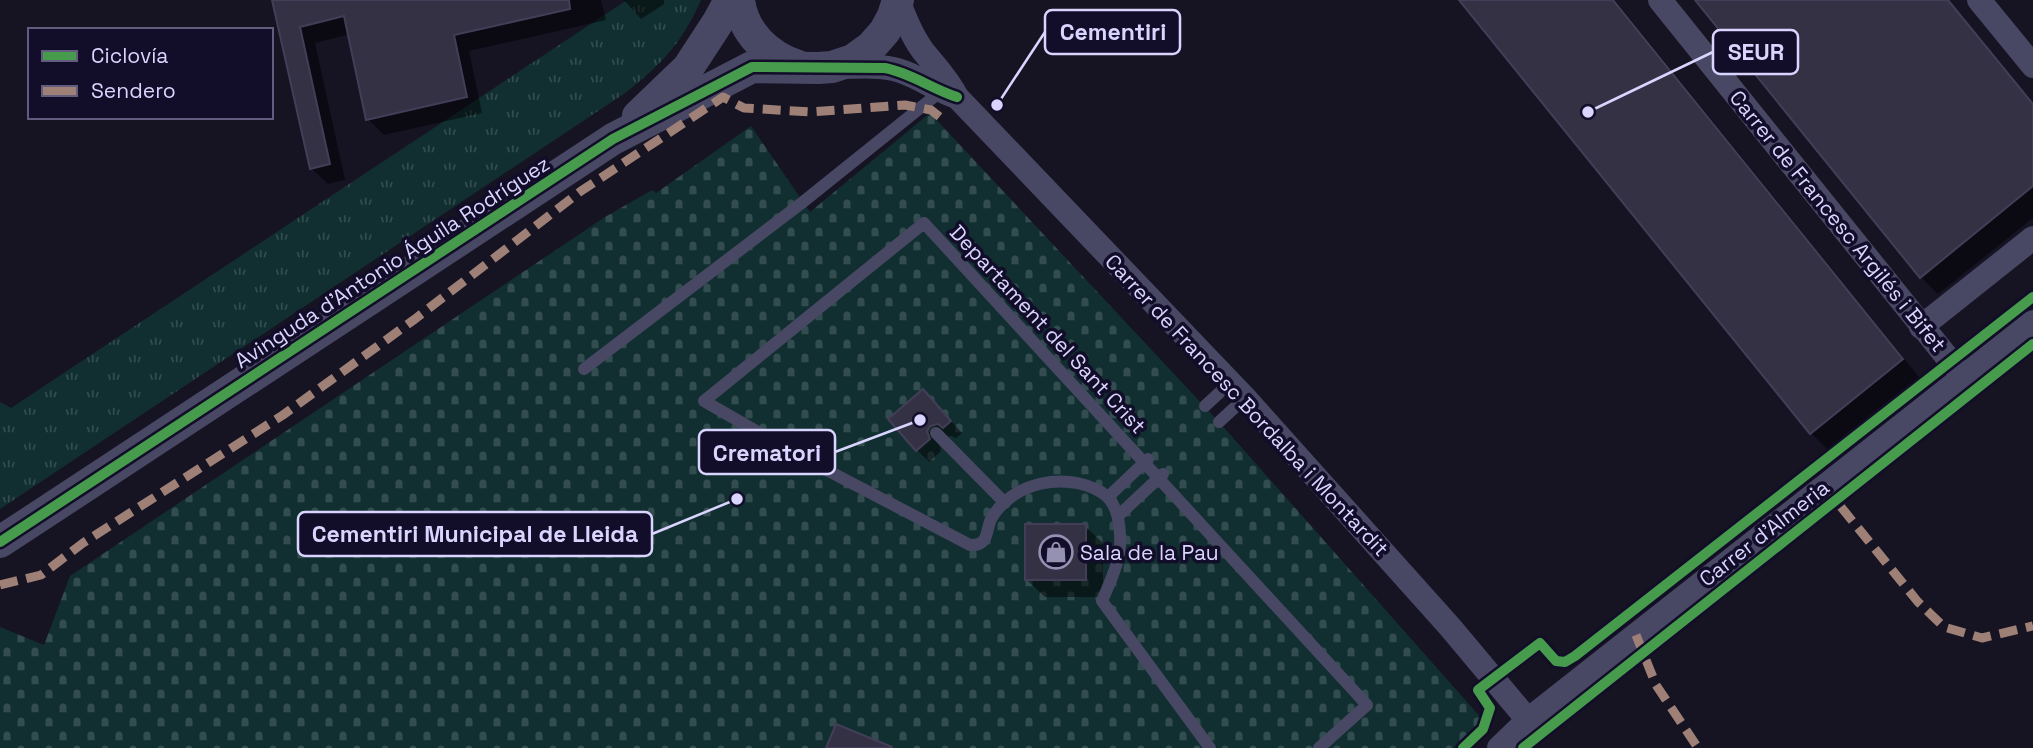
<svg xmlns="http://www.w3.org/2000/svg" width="2033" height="748" font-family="'Space Grotesk',sans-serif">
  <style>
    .grass { fill: url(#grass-tufts) }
    .cemetery { fill: url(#cemetery-stones) }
    .shadow { fill: #0007 }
    .building { fill: #343145; stroke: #433e57; stroke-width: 2 }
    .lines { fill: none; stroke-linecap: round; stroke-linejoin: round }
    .service { stroke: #494864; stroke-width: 12 }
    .minor { stroke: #494864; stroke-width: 24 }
    .tertiary { stroke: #494864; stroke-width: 32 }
    .quiet { stroke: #9e8076; stroke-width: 9; stroke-dasharray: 18 9; stroke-linecap: butt }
    .cycleway-casing { stroke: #120d29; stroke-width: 15 }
    .cycleway { stroke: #469c4c; stroke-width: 10 }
    .labels { text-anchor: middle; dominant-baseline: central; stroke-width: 7; stroke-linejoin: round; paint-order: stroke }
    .street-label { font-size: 21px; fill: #dad5ff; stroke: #120d29 }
    .poi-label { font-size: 21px; fill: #dad5ff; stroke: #120d29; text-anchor: start }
    .leader { fill: none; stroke: #dad5ff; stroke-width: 2.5 }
    .callout-dot { fill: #dad5ff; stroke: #120d29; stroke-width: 2.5 }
    .callout { fill: #120d29; stroke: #dad5ff; stroke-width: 2.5 }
    .callout-label { font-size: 23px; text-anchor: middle; font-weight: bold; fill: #dad5ff }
  </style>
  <defs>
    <pattern id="grass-tufts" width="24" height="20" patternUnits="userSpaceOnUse" patternTransform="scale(1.75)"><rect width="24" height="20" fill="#112f30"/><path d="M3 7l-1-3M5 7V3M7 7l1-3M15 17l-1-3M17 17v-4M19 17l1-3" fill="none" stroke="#334c4f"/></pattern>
    <pattern id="cemetery-stones" width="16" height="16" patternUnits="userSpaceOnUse" patternTransform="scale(1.75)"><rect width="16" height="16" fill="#112f30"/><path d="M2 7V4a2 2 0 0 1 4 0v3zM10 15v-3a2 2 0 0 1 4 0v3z" fill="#334c4f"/></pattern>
  </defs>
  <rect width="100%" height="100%" fill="#161323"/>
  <!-- grass -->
  <path class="grass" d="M627,0H701C682,43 662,64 625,93L0,509V402L11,408Z"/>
  <!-- cemetery -->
  <polygon class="cemetery" points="930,113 1219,422 1483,720 1453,748 0,748 0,627 44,645 70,576 605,217 652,190 656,193 751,126 810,212"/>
  <!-- shadow -->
  <g class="shadow">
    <polygon points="274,0 601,0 606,20 469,51 482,113 384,135 368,119 350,34 315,43 345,180 328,184 311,168"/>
    <polygon points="624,0 664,0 664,4 641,19"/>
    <polygon points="1461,0 1615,0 1919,377 1829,451 1811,433"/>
    <polygon points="1697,0 1949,0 2033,103 2033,218 1938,294 1921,277"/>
    <polygon points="935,403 962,433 956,438 951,436 942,438 939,444 941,451 929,462 917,450"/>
    <polygon points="1085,526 1103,543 1103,597 1045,597 1027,580"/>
  </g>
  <!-- building -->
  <g class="building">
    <polygon points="272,0 569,0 570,9 454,35 467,97 366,120 344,16 300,27 330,164 310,169"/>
    <polygon points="1459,0 1613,0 1903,359 1810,434"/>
    <polygon points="1695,0 1948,0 2033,104 2033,186 1920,278"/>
    <polygon points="923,389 951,421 943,428 938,424 930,426 927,431 930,439 916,451 888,419"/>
    <rect x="1025" y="524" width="61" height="56"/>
    <polygon points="836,724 892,747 892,748 826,748"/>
  </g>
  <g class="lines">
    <!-- service -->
    <g class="service">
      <polyline points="584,369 803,202 940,92"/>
      <polyline points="1205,406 1231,382"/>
      <polyline points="1219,422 1245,398"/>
      <polyline points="936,433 1005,503"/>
      <polyline points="1108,497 1148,459"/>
      <polyline points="1118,516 1163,474"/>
      <path d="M1210,748L1102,601C1111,580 1122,558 1120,534C1119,518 1116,501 1101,492C1065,471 1012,482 991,519C988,525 988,534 984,540C980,545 976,545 970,545L798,455L704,401L924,223L1367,705L1319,748"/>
    </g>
    <!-- minor -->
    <g class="minor">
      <path d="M898,0C905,18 912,36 923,51C936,67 948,79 957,97L1245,398L1450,627L1528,720"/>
      <polyline points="1660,0 1963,377"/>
      <polyline points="1979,0 2033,66"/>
      <path d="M838,67C860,67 886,64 906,73C924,80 938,91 957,97"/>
      <polyline points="1921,327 2033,238"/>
      <polyline points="1499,748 1528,720 2033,322"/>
    </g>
    <!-- tertiary -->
    <g class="tertiary">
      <path d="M739,0C743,33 768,56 798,66"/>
      <polyline points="638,116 688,68 718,22 730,0"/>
      <polyline points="0,542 613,139 752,67 818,68 832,67 853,60 871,47 885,31 893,16 898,0"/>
    </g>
    <!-- quiet -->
    <g class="quiet">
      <polyline points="1824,486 1918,602 1944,627 1982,638 2033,626"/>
      <polyline points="0,585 41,575 83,543 283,415 415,319 581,191 723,97 744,108 811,112 905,105 931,110 946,122"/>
      <polyline points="1636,635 1656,685 1698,748"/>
    </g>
    <defs>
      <g id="cycleway">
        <path d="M0,542L613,139L752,67L885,68C911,73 932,89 957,97"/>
        <polyline points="1463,748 1483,729 1490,708 1478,690 1540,643 1556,661 1565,662 1575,656 2033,297"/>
        <polyline points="1523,748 2033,344"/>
      </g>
    </defs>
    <!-- cycleway casing -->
    <use href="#cycleway" class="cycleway-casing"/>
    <!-- cycleway -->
    <use href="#cycleway" class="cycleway"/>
  </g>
  <!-- icons -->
  <defs>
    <symbol id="shop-ring" viewBox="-11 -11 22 22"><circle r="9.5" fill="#120d29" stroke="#9591b2" stroke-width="1.5"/><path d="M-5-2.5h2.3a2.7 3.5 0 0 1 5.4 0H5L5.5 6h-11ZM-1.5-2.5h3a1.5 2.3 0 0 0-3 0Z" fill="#9591b2"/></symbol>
  </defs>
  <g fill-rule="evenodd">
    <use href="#shop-ring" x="1037" y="533" width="38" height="38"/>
  </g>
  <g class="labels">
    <!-- street labels -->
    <g class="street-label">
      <text transform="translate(1838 221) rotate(51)">Carrer de Francesc Argilés i Bifet</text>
      <text transform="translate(392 262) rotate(-33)">Avinguda d'Antonio Águila Rodríguez</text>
      <text transform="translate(1048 329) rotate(47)">Departament del Sant Crist</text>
      <text transform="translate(1247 405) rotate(47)">Carrer de Francesc Bordalba i Montardit</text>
      <text transform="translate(1764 533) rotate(-38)">Carrer d'Almeria</text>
    </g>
    <!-- poi labels -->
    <g class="poi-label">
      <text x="1080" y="552">Sala de la Pau</text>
    </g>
  </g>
  <!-- callouts -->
  <path class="leader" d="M997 105L1045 32M1588 112L1713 52M920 420L835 452M737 499L652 534"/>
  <g class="callout-dot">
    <circle cx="997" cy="105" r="7"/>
    <circle cx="1588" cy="112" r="7"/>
    <circle cx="920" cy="420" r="7"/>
    <circle cx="737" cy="499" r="7"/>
  </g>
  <g class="callout">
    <rect x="1045" y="10" width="135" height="44" rx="7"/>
    <rect x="1713" y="30" width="85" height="44" rx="7"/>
    <rect x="699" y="430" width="136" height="44" rx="7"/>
    <rect x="298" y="512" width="354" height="44" rx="7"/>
  </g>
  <g class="callout-label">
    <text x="1113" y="40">Cementiri</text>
    <text x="1756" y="60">SEUR</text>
    <text x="767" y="461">Crematori</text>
    <text x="475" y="542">Cementiri Municipal de Lleida</text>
  </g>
  <!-- legend -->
  <rect x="28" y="28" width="245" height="91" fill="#120d29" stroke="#625d7f" stroke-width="2"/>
  <rect x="42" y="51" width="35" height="10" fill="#469c4c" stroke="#625d7f" stroke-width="2"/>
  <text x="91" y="63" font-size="21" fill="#dad5ff">Ciclovía</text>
  <rect x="42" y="86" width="35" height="10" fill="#9e8076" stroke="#625d7f" stroke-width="2"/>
  <text x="91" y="98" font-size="21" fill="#dad5ff">Sendero</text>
</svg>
